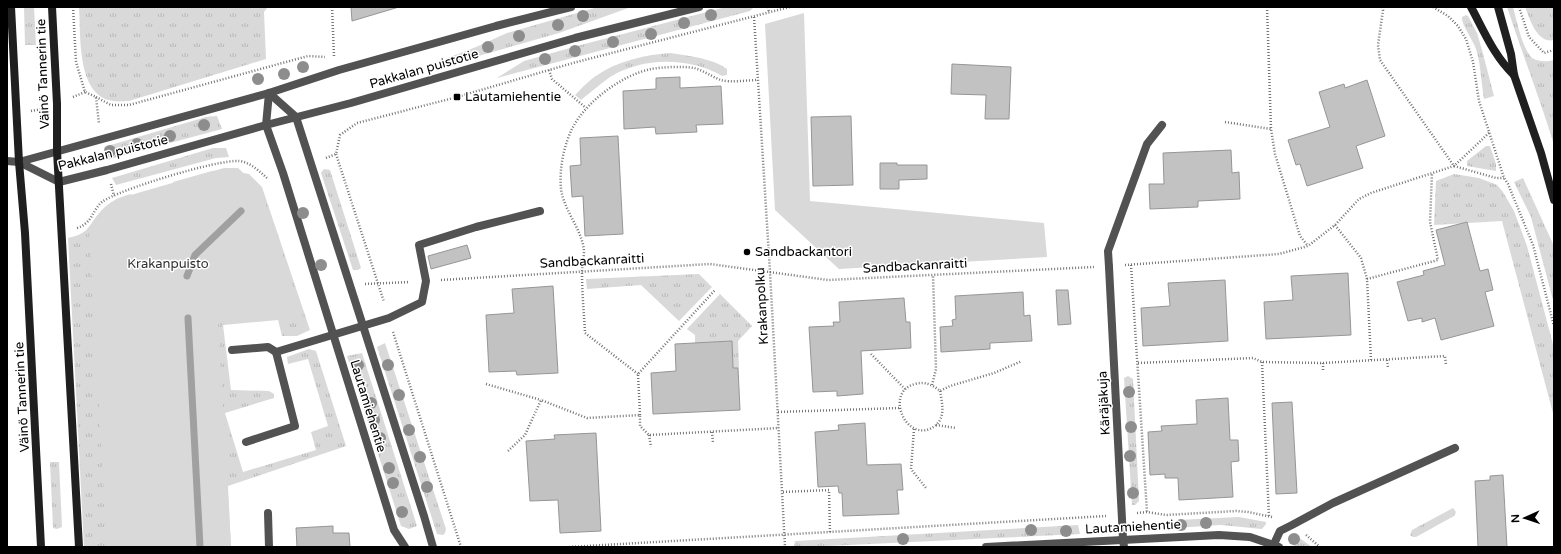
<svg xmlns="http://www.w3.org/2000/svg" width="1561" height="554" font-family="'Varela Round',sans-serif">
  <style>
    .grass { fill: url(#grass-tufts) }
    .park { fill: #d9d9d9 }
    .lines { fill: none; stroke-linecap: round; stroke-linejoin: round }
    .stream { stroke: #a0a0a0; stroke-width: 7 }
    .building { fill: #c2c2c2; stroke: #969696 }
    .path { stroke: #747474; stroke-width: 2.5; stroke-dasharray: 1 2; stroke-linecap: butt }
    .service { stroke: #525252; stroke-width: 8 }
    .minor { stroke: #525252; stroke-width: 8 }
    .tertiary { stroke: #525252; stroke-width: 8 }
    .secondary { stroke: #1f1f1f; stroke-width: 8 }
    .tree { fill: #8d8d8d }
    .poi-dot { fill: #000; stroke: #fff; stroke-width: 1.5 }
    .labels { text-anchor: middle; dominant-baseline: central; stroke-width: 3; stroke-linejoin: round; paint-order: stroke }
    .street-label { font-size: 13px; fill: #000; stroke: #fff }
    .poi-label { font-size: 13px; fill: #000; stroke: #fff; text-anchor: start }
    .park-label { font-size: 13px; fill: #303030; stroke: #fff }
  </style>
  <defs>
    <pattern id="grass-tufts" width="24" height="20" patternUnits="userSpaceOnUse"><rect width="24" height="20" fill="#d9d9d9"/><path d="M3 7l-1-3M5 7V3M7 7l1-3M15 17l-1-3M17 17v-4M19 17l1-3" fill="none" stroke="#b8b8b8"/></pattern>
  </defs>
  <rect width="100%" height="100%" fill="#fff"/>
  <!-- grass -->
  <g class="grass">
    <polygon points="24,7 34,7 36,45 25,45"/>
    <path d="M79,7H268L264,12L266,59L129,101C124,101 118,102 113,101C76,96 81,34 79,7Z"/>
    <polygon points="598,7 631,7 559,33 447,65 445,59 476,47 507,33"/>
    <polygon points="726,7 753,8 750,11 497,78 524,61 577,46"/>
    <path d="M1507,7H1513C1517,21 1522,48 1532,58C1538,62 1548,62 1554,60V145C1540,99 1522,53 1507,7Z"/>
    <path d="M1525,7H1554V40C1537,44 1530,19 1525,7Z"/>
    <path d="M1466,15L1468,16L1477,33L1482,50L1494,96L1484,99C1481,82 1481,65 1476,49C1473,40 1461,24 1462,17Z"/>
    <path d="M670,53C689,56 712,58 727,69V75L722,76C689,57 643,57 610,77C600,84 591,92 581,100L575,95C581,89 588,81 596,76C617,61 644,55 670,53Z"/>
    <polygon points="217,116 222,129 107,160 104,147 206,117"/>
    <polygon points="1486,146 1490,146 1496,164 1496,171 1467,166 1467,161"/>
    <polygon points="213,148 226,148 229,157 216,158 116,185 112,178"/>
    <polygon points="324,169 330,170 361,268 358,270 353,270 321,173"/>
    <path d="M226,170L249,174L262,187L310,330L297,336H282L278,320L223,325L231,390L269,391L274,394V398L225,413L243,472L316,450L311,432L328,426L308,359L288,364L287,357L309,349L316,351L346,446L228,486L231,547H84L68,238C91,233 87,226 101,211C109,202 119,197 131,194L134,203L176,191L173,182L212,171Z"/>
    <polygon points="1454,174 1479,178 1497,185 1503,192 1514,211 1527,246 1554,348 1554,417 1502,221 1434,225 1436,181"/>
    <polygon points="1523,178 1554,246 1554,304 1531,217 1514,182"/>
    <polygon points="699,274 712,287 679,321 641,285 587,289 586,279"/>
    <polygon points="720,294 752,326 738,341 739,368 733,368 731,341 695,343 695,335 687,329"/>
    <polygon points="385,343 446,529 445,533 443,535 437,534 377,347"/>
    <polygon points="362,353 417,526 409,529 401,526 347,356"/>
    <polygon points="1128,376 1133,379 1139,501 1135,505 1132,505 1124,378"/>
    <polygon points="50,462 59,462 62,527 57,529 53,528"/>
    <polygon points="1453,508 1456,512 1454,516 1416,537 1413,537 1410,535 1412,530"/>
    <polygon points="1239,517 1266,522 1266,524 1262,529 1221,525 1175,528 1177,520"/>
    <polygon points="1078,525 1080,534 807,547 794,547 795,541"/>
    <polygon points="1294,534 1312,547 1296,547 1289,542"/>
  </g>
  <!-- park -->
  <g class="park">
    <polygon points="804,13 810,201 1044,223 1047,257 839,269 775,210 765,24"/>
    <polygon points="224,168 238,168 261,190 303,317 278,317 218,322 231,547 107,547 89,231 106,208 117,199"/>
  </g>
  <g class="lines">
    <!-- stream -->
    <g class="stream">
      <polyline points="187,276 195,255 241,211"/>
      <polyline points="188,318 200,547"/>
    </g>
  </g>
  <!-- building -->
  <g class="building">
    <polygon points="351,7 399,7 352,21"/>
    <polygon points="952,64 1011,67 1009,119 985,119 986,95 951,94"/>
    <polygon points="680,77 680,88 721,86 723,124 696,125 697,132 656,134 655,127 624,129 623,91 656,89 656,78"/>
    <polygon points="1367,80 1385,136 1356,146 1363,168 1307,186 1300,164 1296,165 1288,140 1330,127 1319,92 1344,84 1345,88"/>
    <polygon points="851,116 853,185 813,186 811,117"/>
    <polygon points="618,136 623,234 585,236 583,196 572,197 570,166 581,165 580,138"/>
    <polygon points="1231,150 1232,173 1239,172 1240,199 1198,201 1198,207 1150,209 1149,184 1164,184 1163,153"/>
    <polygon points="880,163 897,163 897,165 927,165 927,179 899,180 899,189 880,189"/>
    <polygon points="1467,222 1480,271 1488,269 1493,290 1485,292 1494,326 1441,340 1435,318 1422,322 1422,318 1408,321 1397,282 1424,275 1423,271 1445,265 1436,230"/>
    <polygon points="467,245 471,258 431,269 428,256"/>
    <polygon points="1348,273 1351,335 1266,339 1264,302 1293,300 1291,276"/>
    <polygon points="1225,280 1228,341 1143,346 1141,308 1170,306 1168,283"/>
    <polygon points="553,286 558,373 517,375 516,371 489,372 486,315 514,313 512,289"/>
    <polygon points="1056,290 1068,290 1071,324 1058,325"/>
    <polygon points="1023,292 1024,316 1030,315 1032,341 990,343 990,349 941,352 940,327 953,326 952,320 956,319 955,296"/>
    <polygon points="904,298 906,322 910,322 911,348 861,351 863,394 837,396 837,391 813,392 809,327 834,326 833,322 840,322 839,302"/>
    <polygon points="732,341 733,368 738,368 740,410 653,414 651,373 676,371 675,344"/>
    <polygon points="1228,398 1230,440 1238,440 1239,461 1231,462 1233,497 1179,500 1178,478 1165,478 1165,474 1150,475 1148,432 1162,431 1161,426 1197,424 1196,400"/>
    <polygon points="1292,402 1297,493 1276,494 1272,403"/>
    <polygon points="865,423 867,465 901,464 903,490 897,490 899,514 843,516 842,493 839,493 838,486 818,487 815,432 839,430 838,425"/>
    <polygon points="596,433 601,531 560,533 558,500 530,501 526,441 555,439 554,435"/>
    <polygon points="1503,475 1507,547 1478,547 1475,481 1490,480 1490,476"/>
    <polygon points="333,526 333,533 349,533 350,547 297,547 296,528"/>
  </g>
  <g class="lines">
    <!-- path -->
    <g class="path">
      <polyline points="73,7 76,62 85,92 96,97 99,124"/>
      <polyline points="332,7 334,56"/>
      <polyline points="768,7 769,13"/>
      <polyline points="1267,7 1271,129 1275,154 1300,236 1308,246"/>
      <polyline points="1382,7 1383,10 1378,45 1380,60 1454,166 1496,178 1504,178"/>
      <polyline points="1433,7 1448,16 1458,26 1466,39 1473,62 1479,101 1504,178 1508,184 1533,245 1554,326"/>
      <polyline points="1519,7 1529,37 1544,53 1554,50"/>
      <polyline points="754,17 770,272 785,547"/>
      <polyline points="549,70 552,79 586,108"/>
      <polyline points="73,97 85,92"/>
      <polyline points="96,97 111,105 129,105 308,56 325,57"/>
      <polyline points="31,111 42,109"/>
      <polyline points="1225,122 1271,129"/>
      <polyline points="336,154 384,302"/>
      <polyline points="326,158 336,154 340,135 357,123 457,97 573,63 790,7"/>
      <polyline points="111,184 114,196"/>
      <polyline points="1335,225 1361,258 1367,279"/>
      <path d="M77,228C93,223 92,210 102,202C117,190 219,159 239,161C250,162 259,171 267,178"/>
      <polyline points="1125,265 1279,254 1308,246 1335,225 1359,199 1371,193 1454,166 1490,132"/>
      <polyline points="1131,265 1147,512"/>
      <polyline points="441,280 710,264 828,280 1094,267"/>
      <polyline points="365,284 410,282"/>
      <polyline points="393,332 461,547"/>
      <polyline points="871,354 905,389"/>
      <polyline points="1371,360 1367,279 1438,260 1430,222 1432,173"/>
      <polyline points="1387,360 1388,368"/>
      <polyline points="1262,362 1269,517"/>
      <polyline points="1138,363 1253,358 1262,362 1323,363 1445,356 1446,365"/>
      <polyline points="1323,363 1323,372"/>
      <path d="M638,374L585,333C584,313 582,293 582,273C582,266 584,258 584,251C582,229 564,211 561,189C559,169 564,144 573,127C587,101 622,75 651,69C662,67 683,66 694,68C703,70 712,77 721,80C730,83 748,80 758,80"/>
      <polyline points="486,384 541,400"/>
      <polyline points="932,385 936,369 933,275"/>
      <path d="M940,391C942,403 946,417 935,426C907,446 883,392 915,384C925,381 933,385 940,391L950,386L994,373L1022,361"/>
      <polyline points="778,412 899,408"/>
      <polyline points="640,415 638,374 715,290"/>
      <polyline points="936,425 956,428"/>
      <polyline points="914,429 911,469 926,488"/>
      <polyline points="712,432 713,443"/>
      <polyline points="649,435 651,447"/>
      <polyline points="508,451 525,435 541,400 587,418 640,415 640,426 649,435 779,428"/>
      <polyline points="783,492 829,490 830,533"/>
      <polyline points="1137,513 1147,512 1166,515 1236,511 1248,512 1272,517"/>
      <polyline points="1306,535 1320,547"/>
      <polyline points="569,547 1106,516"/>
    </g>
    <!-- service -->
    <g class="service">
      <polyline points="1109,267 1108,251 1147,144 1162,125"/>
      <polyline points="232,350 268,347 276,352 389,318 422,302 426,281 419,245 476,227 540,211"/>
      <polyline points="246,442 295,426 276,352"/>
      <polyline points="268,513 269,547"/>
      <polyline points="1123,539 1124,547"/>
      <polyline points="1274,544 1280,531 1292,525 1333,503 1455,448"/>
    </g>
    <!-- minor -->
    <g class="minor">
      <polyline points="269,93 296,117 424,516 433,547"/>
      <polyline points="269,93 266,125 283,173 394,530 405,547"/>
      <polyline points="7,161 19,162"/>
      <polyline points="1109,267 1123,539"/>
      <polyline points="986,547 1219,535 1250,537 1279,547"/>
    </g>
    <!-- tertiary -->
    <g class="tertiary">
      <polyline points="19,162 59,182 107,170 266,125 351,103 575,38 699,7"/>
      <polyline points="19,162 269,93 339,70 496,26 571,7"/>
    </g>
    <!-- secondary -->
    <g class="secondary">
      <polyline points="11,7 19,162 25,233 41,547"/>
      <polyline points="52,7 57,104 57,151 79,547"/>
      <path d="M1471,7C1484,31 1494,56 1514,75"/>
      <polyline points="1498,7 1511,54 1514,75 1541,153 1554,200"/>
    </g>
  </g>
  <!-- trees -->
  <g class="tree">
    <circle cx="711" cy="15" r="6"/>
    <circle cx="583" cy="16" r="6"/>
    <circle cx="684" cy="23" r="6"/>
    <circle cx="558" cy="25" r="6"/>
    <circle cx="651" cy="34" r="6"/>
    <circle cx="519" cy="36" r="6"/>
    <circle cx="613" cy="42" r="6"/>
    <circle cx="488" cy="47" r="6"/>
    <circle cx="575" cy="51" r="6"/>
    <circle cx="545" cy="59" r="6"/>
    <circle cx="303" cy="67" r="6"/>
    <circle cx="284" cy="74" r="6"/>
    <circle cx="258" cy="79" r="6"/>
    <circle cx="204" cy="125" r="6"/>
    <circle cx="170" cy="136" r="6"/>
    <circle cx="137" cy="144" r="6"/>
    <circle cx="110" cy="151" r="6"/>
    <circle cx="303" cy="213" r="6"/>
    <circle cx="321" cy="265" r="6"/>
    <circle cx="358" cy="365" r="6"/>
    <circle cx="388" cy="365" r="6"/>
    <circle cx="1129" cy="392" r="6"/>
    <circle cx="399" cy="395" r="6"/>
    <circle cx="371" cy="403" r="6"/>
    <circle cx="374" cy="420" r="6"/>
    <circle cx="1131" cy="427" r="6"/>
    <circle cx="409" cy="430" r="6"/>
    <circle cx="380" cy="438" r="6"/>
    <circle cx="1130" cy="456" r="6"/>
    <circle cx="420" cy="457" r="6"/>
    <circle cx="389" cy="468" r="6"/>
    <circle cx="393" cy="483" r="6"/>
    <circle cx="427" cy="487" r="6"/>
    <circle cx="1133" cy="493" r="6"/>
    <circle cx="402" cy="512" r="6"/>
    <circle cx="1206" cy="523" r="6"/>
    <circle cx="1181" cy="525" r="6"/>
    <circle cx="1031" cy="530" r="6"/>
    <circle cx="1066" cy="531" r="6"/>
    <circle cx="903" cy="539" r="6"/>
    <circle cx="1294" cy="539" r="6"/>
  </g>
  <!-- markers -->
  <g class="poi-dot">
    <rect x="453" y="93" width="8" height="8" rx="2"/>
    <circle cx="747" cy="252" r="4"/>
  </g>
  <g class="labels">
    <!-- street labels -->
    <g class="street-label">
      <text transform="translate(424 69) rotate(-16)">Pakkalan puistotie</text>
      <text transform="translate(43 74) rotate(-92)">Väinö Tannerin tie</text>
      <text transform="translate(113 153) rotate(-14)">Pakkalan puistotie</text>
      <text transform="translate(592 261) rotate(-3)">Sandbackanraitti</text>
      <text transform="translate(915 266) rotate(-3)">Sandbackanraitti</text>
      <text transform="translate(762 306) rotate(-93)">Krakanpolku</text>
      <text transform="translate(22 397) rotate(-93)">Väinö Tannerin tie</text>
      <text transform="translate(1104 403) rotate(-93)">Käräjäkuja</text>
      <text transform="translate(368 406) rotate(73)">Lautamiehentie</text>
      <text transform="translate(1133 527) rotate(-3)">Lautamiehentie</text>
    </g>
    <!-- poi labels -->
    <g class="poi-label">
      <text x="465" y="97">Lautamiehentie</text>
      <text x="755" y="252">Sandbackantori</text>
    </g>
    <!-- park labels -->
    <g class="park-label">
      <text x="168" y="264">Krakanpuisto</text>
    </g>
  </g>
  <!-- border -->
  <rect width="1561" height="554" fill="none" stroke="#000000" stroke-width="16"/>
  <!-- north arrow -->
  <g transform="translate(1525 518) rotate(267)" stroke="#ffffff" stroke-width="3" paint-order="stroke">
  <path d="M0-3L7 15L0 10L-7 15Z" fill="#000000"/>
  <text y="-6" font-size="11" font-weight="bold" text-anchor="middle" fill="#000000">N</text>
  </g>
</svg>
